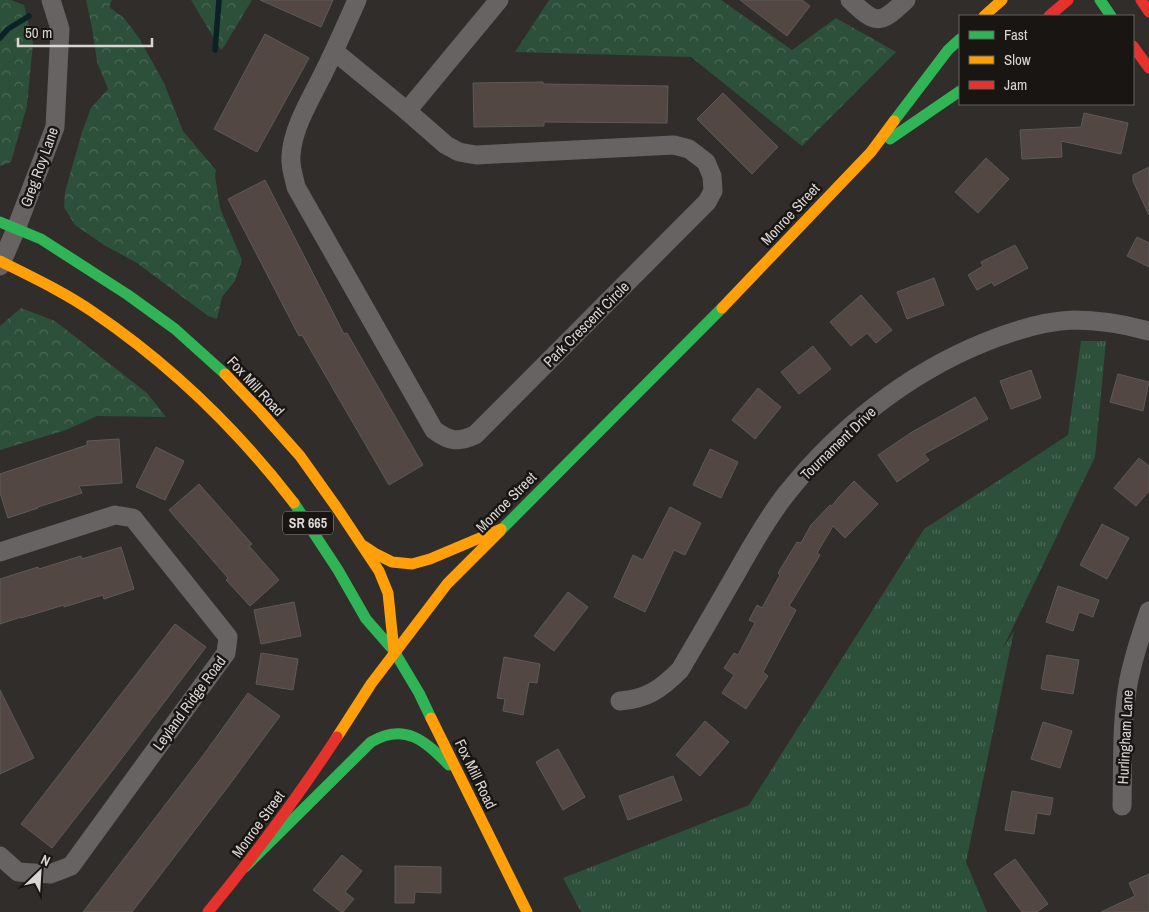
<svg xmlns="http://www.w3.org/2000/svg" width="1149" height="912" font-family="'Archivo Narrow',sans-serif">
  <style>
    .forest { fill: url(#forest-crowns) }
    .park { fill: url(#park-tufts) }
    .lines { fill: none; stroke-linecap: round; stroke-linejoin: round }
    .stream { stroke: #0a2126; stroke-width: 5.5 }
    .building { fill: #524743; stroke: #5d5a58 }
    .street { stroke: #666362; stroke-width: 19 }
    .fast { stroke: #30b455; stroke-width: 11 }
    .slow { stroke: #ff9f0a; stroke-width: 11 }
    .jam { stroke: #e5322d; stroke-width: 11 }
    .labels { text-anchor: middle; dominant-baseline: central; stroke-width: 5; stroke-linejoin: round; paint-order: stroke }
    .shield { fill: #181513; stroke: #9f9b99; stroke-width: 1 }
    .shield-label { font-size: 14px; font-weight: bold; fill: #d9d5d3 }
    .street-label { font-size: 15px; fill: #d9d5d3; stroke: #181513 }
  </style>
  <defs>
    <pattern id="forest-crowns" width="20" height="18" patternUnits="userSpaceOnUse" patternTransform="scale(1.25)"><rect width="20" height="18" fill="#2d503a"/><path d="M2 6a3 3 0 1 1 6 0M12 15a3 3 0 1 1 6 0" fill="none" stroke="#4b6856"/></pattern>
    <pattern id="park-tufts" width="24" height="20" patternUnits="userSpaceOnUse" patternTransform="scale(1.25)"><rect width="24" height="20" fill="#2d503a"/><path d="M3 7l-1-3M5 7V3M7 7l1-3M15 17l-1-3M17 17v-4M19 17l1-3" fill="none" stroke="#4b6856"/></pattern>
  </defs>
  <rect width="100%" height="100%" fill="#302d2a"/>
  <!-- forest -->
  <g class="forest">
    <polygon points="0,0 11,0 24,5 33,43 27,106 11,162 0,166"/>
    <polygon points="86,0 112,0 109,7 124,18 139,38 164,83 183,131 216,170 215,175 220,208 242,260 235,281 222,297 217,319 208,316 137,263 104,245 75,225 64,207 65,192 82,132 91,108 108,89 97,62 92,28"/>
    <polygon points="191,0 252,0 225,45 221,50"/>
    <polygon points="549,0 721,0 792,50 836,18 896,52 802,146 691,57 515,52"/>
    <polygon points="21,308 55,321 147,393 166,417 97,416 66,430 0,450 0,326"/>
  </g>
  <!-- park -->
  <polygon class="park" points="1081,341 1106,341 1095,457 1003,648 1014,631 966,862 987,912 581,912 563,878 749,805 924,529 1068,435"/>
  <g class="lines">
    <!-- stream -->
    <g class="stream">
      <polyline points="0,38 8,29 29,16"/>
      <polyline points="215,50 219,0"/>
    </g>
  </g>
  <!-- building -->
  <g class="building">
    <polygon points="260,0 333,0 321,27"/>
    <polygon points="740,0 802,0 810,6 787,36"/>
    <polygon points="265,34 309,58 257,152 214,129"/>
    <polygon points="543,82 543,84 668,86 667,123 544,122 544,126 474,127 473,83"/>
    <polygon points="723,93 778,147 752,174 697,119"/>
    <polygon points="1084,113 1128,123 1121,154 1061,141 1062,157 1022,159 1020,130 1081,127"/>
    <polygon points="986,158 1009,179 978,213 955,192"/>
    <polygon points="1149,167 1149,215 1133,181 1133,175"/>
    <polygon points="265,180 344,334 347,333 423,465 389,485 302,335 299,336 228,199"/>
    <polygon points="1137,237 1149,243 1149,267 1127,256"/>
    <polygon points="1015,245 1028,268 994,286 992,282 977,290 968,275 983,266 981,262"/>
    <polygon points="934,278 944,305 907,319 897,292"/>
    <polygon points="861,295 892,330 876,343 867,333 851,346 830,322"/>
    <polygon points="813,346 831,369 799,394 781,372"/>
    <polygon points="1031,370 1041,398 1011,409 1000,381"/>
    <polygon points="1118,374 1149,382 1143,411 1110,402"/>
    <polygon points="758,388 781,407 755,439 732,420"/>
    <polygon points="975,397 988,419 924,454 929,460 897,482 878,455 912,432"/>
    <polygon points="119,439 122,483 79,486 82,493 38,507 38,508 8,518 0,493 0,474 87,445 87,441"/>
    <polygon points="156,447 184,461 165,500 136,487"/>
    <polygon points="710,449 738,462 721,498 693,485"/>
    <polygon points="1139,458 1149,466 1149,491 1136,506 1114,488"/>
    <polygon points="854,481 878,504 845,538 833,526 817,553 820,555 789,606 796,610 763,672 768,676 746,709 722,693 734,675 724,668 734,653 738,655 755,623 749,620 757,605 762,608 780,575 778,573 797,542 801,543 811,525 830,505 832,506 838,498"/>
    <polygon points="199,484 252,544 249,546 279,580 250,606 226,580 228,578 169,510"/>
    <polygon points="670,507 701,523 685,555 674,550 645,612 614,597 633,555 643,560"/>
    <polygon points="1102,524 1129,538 1107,579 1080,565"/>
    <polygon points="121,547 134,589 104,599 103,595 64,607 64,605 21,618 21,617 0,624 0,579 38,567 39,569 81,556 82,559"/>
    <polygon points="1058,586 1099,600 1093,617 1079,612 1073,631 1046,622"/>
    <polygon points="568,592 588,607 554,651 534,636"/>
    <polygon points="294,602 301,636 261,644 254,610"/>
    <polygon points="175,624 206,647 106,779 52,848 21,824"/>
    <polygon points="261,653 298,659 293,690 256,684"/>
    <polygon points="1047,655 1079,660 1073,694 1041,689"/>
    <polygon points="504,657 540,664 537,683 529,682 523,715 503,711 505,699 497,698"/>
    <polygon points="0,690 34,758 0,774"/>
    <polygon points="248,693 280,716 227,788 132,912 83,912 202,757"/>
    <polygon points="705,721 729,742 700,776 676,755"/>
    <polygon points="1043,722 1072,731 1060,768 1031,759"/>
    <polygon points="558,749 585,797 563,810 536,762"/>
    <polygon points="673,776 682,800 628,820 619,796"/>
    <polygon points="1012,791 1053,798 1050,815 1037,813 1034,834 1005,830"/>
    <polygon points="342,855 362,871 345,892 354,899 343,912 341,912 313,890"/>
    <polygon points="1015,859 1048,904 1037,912 1022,912 994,874"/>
    <polygon points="395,866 441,867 441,893 415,892 414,903 395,903"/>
    <polygon points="1149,874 1149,912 1101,912 1135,896 1129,883"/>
  </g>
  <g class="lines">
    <!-- street -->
    <g class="street">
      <path d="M850,0C876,25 880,25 906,0"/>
      <path d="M334,51L407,111L446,145L459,152L476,155L674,145L689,149L706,162L712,176L713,191L707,202L475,435C457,443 449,441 434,430L296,187C294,177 290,167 291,156C292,129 311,98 323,74C335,50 346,25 357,0"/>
      <polyline points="407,111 499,0"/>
      <polyline points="0,266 16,229 55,127 60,29 51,0"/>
      <polyline points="0,552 115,515 133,518 228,637 226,653 71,866 50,874 18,872 0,856"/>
      <path d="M620,701C647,699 661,689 680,670C699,638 718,605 737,572C752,545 768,517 787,493C839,428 907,374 983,343C1012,331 1043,321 1074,320C1100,320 1124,324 1149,331"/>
      <path d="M1122,806C1123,764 1121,720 1129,679C1134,655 1141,634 1149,611"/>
    </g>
    <!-- fast -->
    <g class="fast">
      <polyline points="1100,0 1111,16"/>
      <polyline points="894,121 948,50 960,39"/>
      <polyline points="890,139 960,91"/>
      <polyline points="0,222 41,239 128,295 175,329 225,374"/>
      <polyline points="294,503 338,570 366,619 394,651 419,693 431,718"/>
      <polyline points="500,531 722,308"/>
      <path d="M245,867L371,742C405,722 425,741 449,765"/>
    </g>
    <!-- slow -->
    <g class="slow">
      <polyline points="984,16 1002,0"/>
      <path d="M0,261C32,277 64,292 93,312C171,365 237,429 294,503"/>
      <polyline points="722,308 871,152 894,121"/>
      <polyline points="225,374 261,412 300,456 337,508 379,571 388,593 394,651"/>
      <polyline points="364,546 376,554 392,562 412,564 430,559 501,529"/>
      <polyline points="431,718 527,912"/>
      <polyline points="337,737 371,684 447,584 500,531"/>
    </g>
    <!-- jam -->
    <g class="jam">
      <polyline points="1141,0 1149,12"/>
      <polyline points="1049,16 1068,0"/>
      <polyline points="1133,46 1149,68"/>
      <path d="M208,912C254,856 297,798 337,737"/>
    </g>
  </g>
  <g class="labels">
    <!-- shield labels -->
    <rect class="shield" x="283" y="511.5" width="50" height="23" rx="4"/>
    <g class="shield-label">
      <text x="308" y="523">SR 665</text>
    </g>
    <!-- street labels -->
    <g class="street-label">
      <text transform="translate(39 167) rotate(-70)">Greg Roy Lane</text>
      <text transform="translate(790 214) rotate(-47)">Monroe Street</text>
      <text transform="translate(586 324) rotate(-45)">Park Crescent Circle</text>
      <text transform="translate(256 386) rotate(47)">Fox Mill Road</text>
      <text transform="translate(838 443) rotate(-44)">Tournament Drive</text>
      <text transform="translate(506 502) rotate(-45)">Monroe Street</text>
      <text transform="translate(189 703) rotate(-54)">Leyland Ridge Road</text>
      <text transform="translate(1125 737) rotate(-87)">Hurlingham Lane</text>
      <text transform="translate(476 774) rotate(64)">Fox Mill Road</text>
      <text transform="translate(258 824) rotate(-54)">Monroe Street</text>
    </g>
  </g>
  <!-- legend -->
  <rect x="959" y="15" width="175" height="90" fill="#181513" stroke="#656260"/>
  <rect x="969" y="31" width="25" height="8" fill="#30b455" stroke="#656260"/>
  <text x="1004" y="40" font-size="15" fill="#d9d5d3">Fast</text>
  <rect x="969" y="56" width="25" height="8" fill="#ff9f0a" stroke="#656260"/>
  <text x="1004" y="65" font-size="15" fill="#d9d5d3">Slow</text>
  <rect x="969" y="81" width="25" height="8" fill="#e5322d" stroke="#656260"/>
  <text x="1004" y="90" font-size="15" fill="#d9d5d3">Jam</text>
  <!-- north arrow -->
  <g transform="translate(40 872) rotate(25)" stroke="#181513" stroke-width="4" paint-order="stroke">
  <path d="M0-4L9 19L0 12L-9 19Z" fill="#d9d5d3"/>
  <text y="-8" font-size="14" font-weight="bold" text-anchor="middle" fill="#d9d5d3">N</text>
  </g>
  <!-- scale -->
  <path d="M18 38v8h134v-8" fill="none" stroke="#d9d5d3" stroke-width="2.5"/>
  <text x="25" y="38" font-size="15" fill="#d9d5d3" stroke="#181513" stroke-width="4" paint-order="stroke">50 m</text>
</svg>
